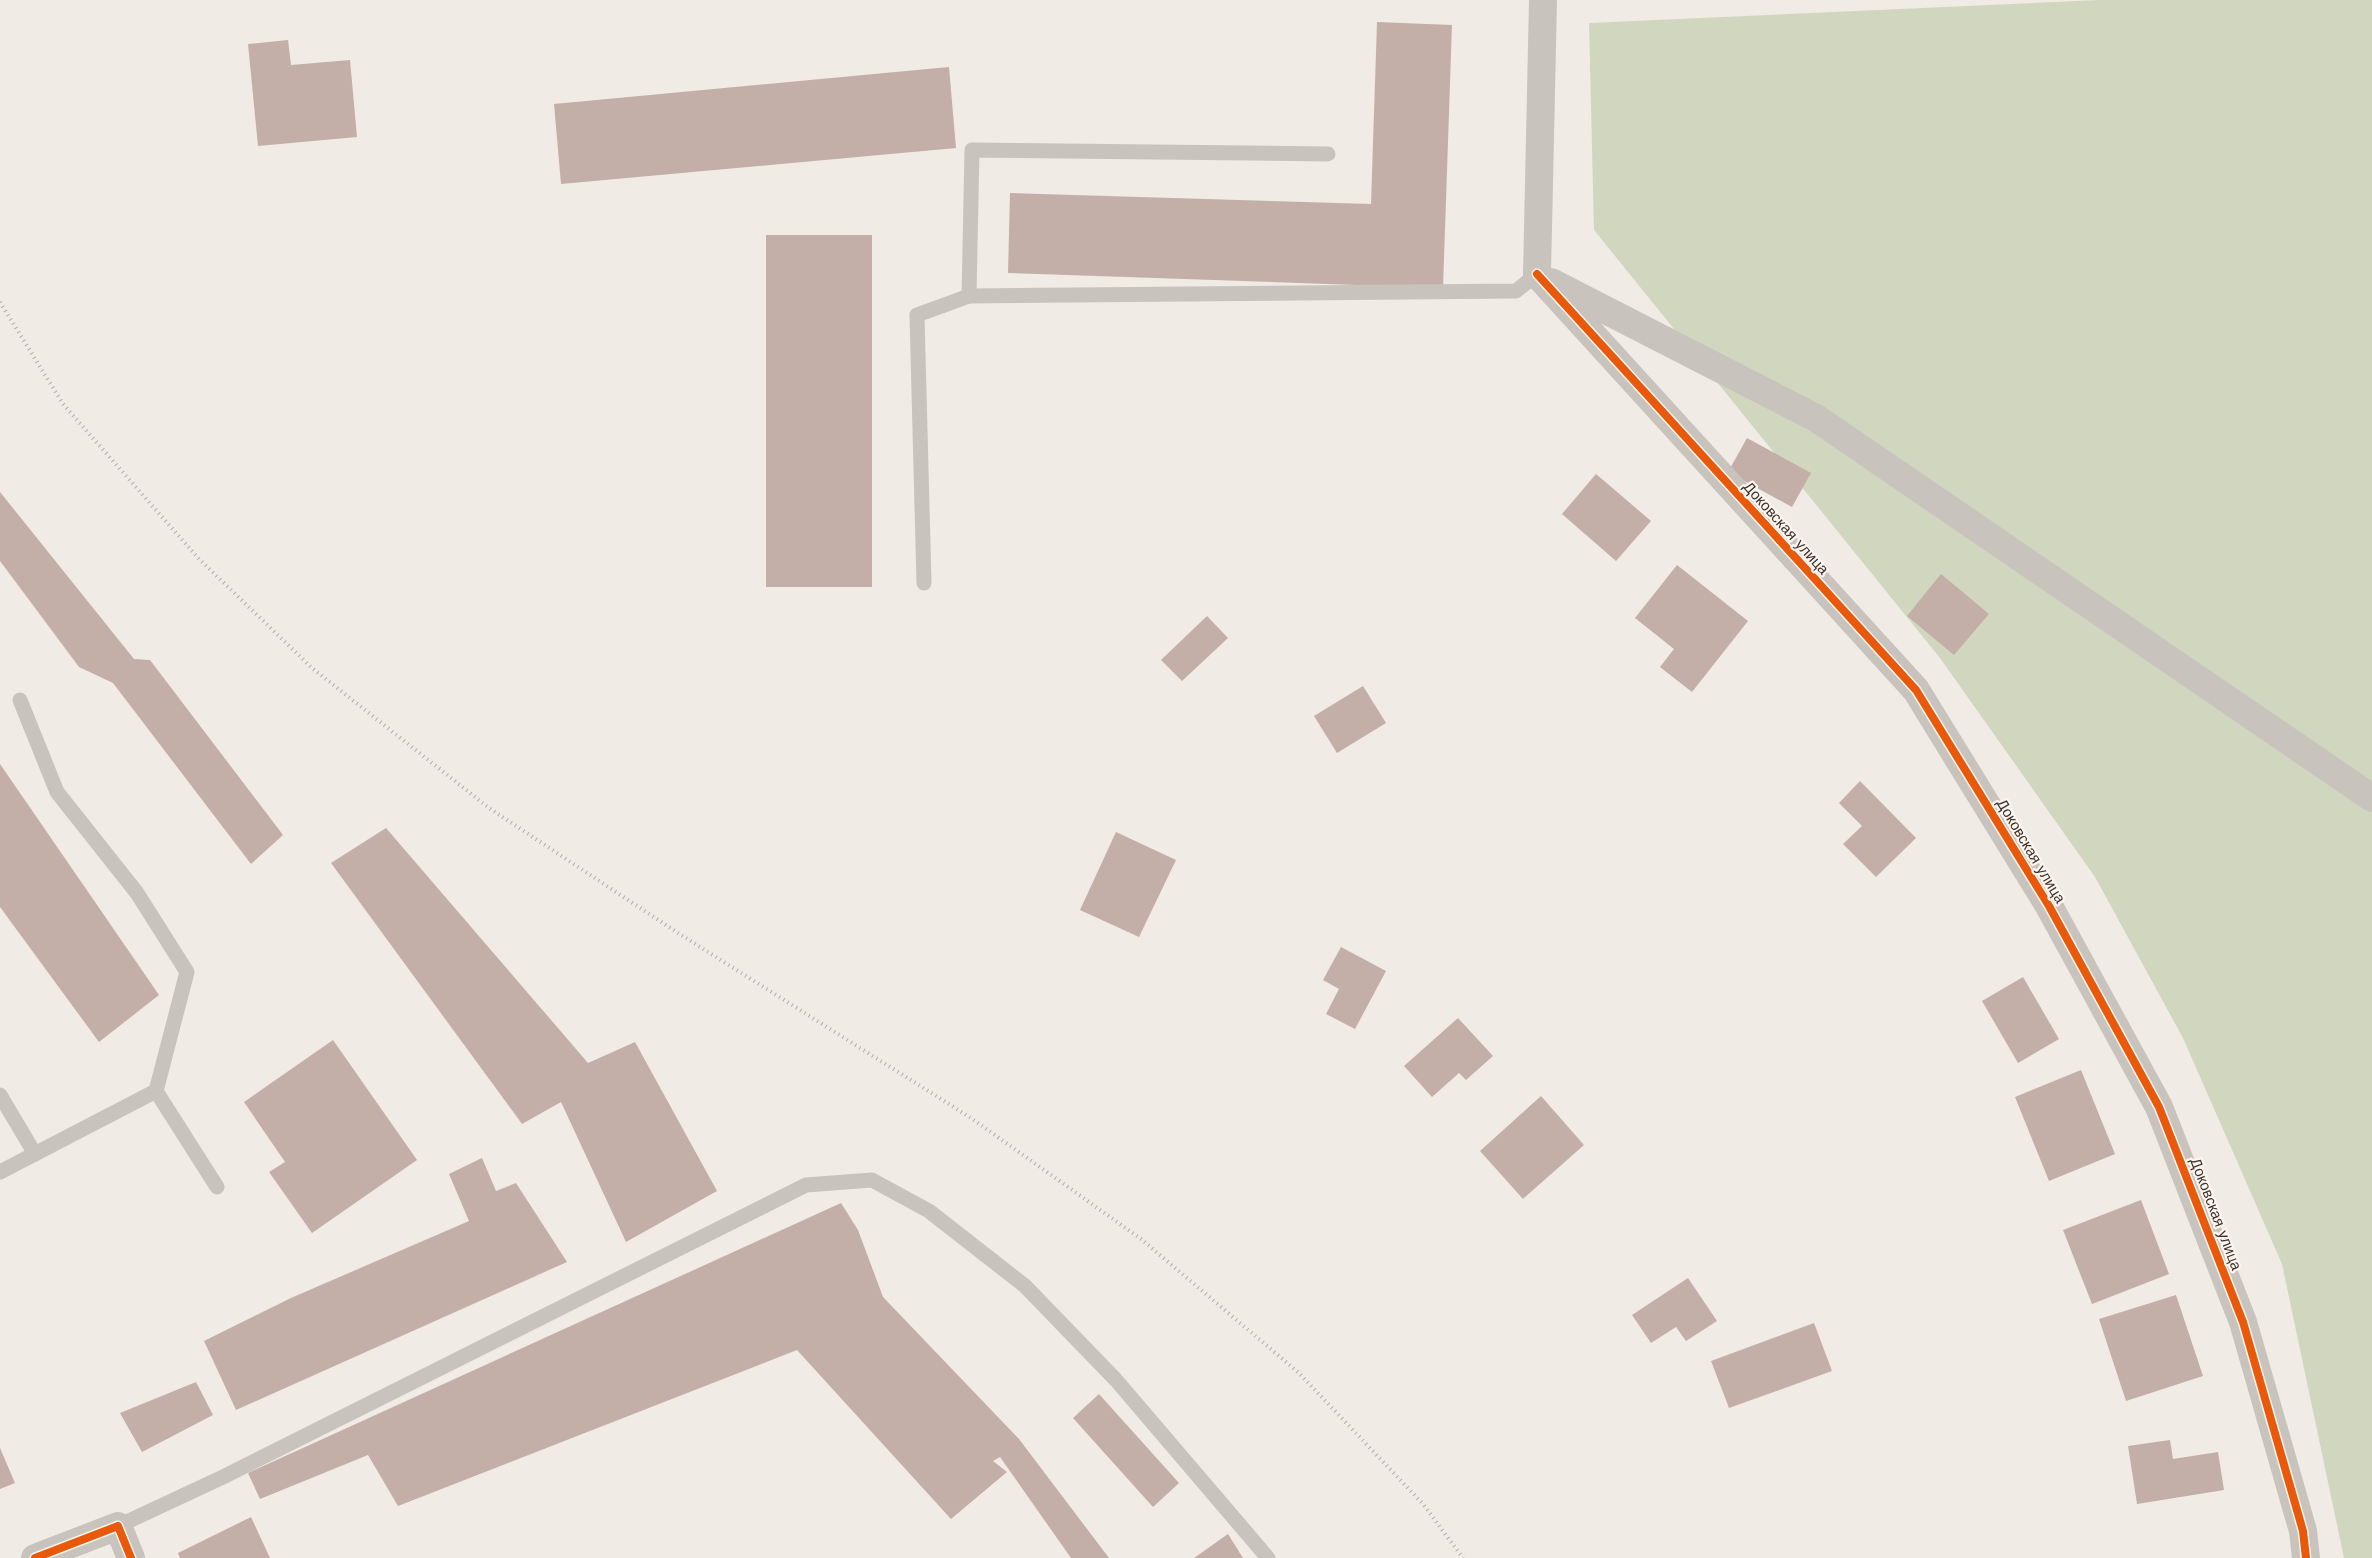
<svg xmlns="http://www.w3.org/2000/svg" width="2372" height="1558" font-family="'Work Sans',sans-serif">
  <style>
    .green { fill: #d1d6bf }
    .building { fill: #c3afa7 }
    .lines { fill: none; stroke-linecap: round; stroke-linejoin: round }
    .lane { stroke: #c9c3be; stroke-width: 15 }
    .street { stroke: #c9c3be; stroke-width: 28 }
    .rail { stroke: #b1aca8; stroke-width: 4; stroke-dasharray: 1 4; stroke-linecap: butt }
    .cycleway-casing { stroke: #fbf5ee; stroke-width: 11 }
    .cycleway { stroke: #e8590c; stroke-width: 8 }
    .labels { text-anchor: middle; dominant-baseline: central; stroke-width: 4.5; stroke-linejoin: round; paint-order: stroke }
    .street-label { font-size: 15px; fill: #3b302b; stroke: #fbf5ee }
  </style>
  <rect width="100%" height="100%" fill="#f0ebe5"/>
  <!-- green -->
  <polygon class="green" points="2099,0 2372,0 2372,1558 2344,1558 2282,1264 2183,1038 2095,877 1940,658 1594,230 1589,23"/>
  <!-- building -->
  <g class="building">
    <polygon points="1377,22 1452,25 1443,288 1008,273 1010,193 1371,204"/>
    <polygon points="288,40 291,65 350,60 357,137 258,146 248,44"/>
    <polygon points="949,67 956,148 561,184 554,104"/>
    <rect x="766" y="235" width="106" height="352"/>
    <polygon points="1747,438 1811,473 1792,507 1728,472"/>
    <polygon points="1596,474 1651,521 1616,561 1562,514"/>
    <polygon points="0,492 134,659 150,660 283,835 251,864 113,683 79,667 0,561"/>
    <polygon points="1677,565 1748,621 1692,692 1660,667 1674,649 1635,618"/>
    <polygon points="1941,574 1989,614 1954,655 1907,616"/>
    <polygon points="1207,616 1228,638 1182,681 1161,660"/>
    <polygon points="1363,686 1386,723 1337,753 1314,716"/>
    <polygon points="0,764 159,995 99,1042 0,907"/>
    <polygon points="1860,781 1916,838 1876,877 1843,844 1862,826 1839,803"/>
    <polygon points="386,828 588,1063 635,1042 717,1191 626,1242 561,1102 522,1124 331,863"/>
    <polygon points="1116,832 1176,860 1139,937 1080,910"/>
    <polygon points="1341,947 1386,971 1355,1029 1326,1014 1339,989 1323,980"/>
    <polygon points="2023,977 2059,1039 2018,1063 1982,1001"/>
    <polygon points="1458,1018 1493,1056 1466,1080 1459,1073 1432,1097 1404,1066"/>
    <polygon points="333,1040 417,1160 312,1233 269,1172 285,1162 244,1102"/>
    <polygon points="2081,1070 2115,1154 2049,1181 2015,1097"/>
    <polygon points="1541,1096 1584,1145 1523,1199 1480,1151"/>
    <polygon points="482,1158 496,1191 516,1183 567,1262 236,1410 204,1341 291,1298 469,1221 449,1174"/>
    <polygon points="2141,1200 2169,1274 2092,1304 2063,1230"/>
    <polygon points="841,1203 858,1230 883,1297 1019,1439 1109,1558 1071,1558 1000,1457 993,1461 1007,1472 951,1519 797,1350 398,1506 368,1455 260,1499 248,1473"/>
    <polygon points="1688,1278 1717,1321 1686,1341 1676,1327 1651,1343 1632,1315"/>
    <polygon points="2176,1295 2203,1376 2126,1401 2099,1319"/>
    <polygon points="1814,1323 1832,1371 1729,1408 1711,1361"/>
    <polygon points="196,1382 213,1415 142,1452 120,1413"/>
    <polygon points="1099,1394 1179,1483 1153,1507 1073,1418"/>
    <polygon points="2170,1440 2173,1459 2218,1452 2224,1490 2137,1504 2128,1446"/>
    <polygon points="0,1448 15,1483 0,1489"/>
    <polygon points="251,1517 270,1558 180,1558 178,1553"/>
    <polygon points="1228,1534 1243,1558 1194,1558"/>
  </g>
  <g class="lines">
    <!-- lane -->
    <g class="lane">
      <polyline points="1328,154 972,150 969,296 1516,291 1537,274"/>
      <polyline points="924,583 917,315 969,296"/>
      <polyline points="20,700 57,792 137,893 187,972 156,1091"/>
      <polyline points="0,1095 35,1154"/>
      <polyline points="0,1172 156,1091 217,1187"/>
      <polyline points="118,1526 223,1477 806,1185 872,1180 929,1211 1025,1286 1116,1380 1268,1558"/>
    </g>
    <!-- street -->
    <g class="street">
      <polyline points="1537,274 1916,690 2049,906 2159,1107 2243,1322 2303,1531 2306,1558"/>
      <polyline points="1537,274 1543,0"/>
      <polyline points="1551,282 1816,418 2372,798"/>
      <polyline points="35,1558 118,1526 131,1558"/>
    </g>
    <!-- rail -->
    <polyline class="rail" points="0,302 63,404 199,559 312,668 489,808 678,933 971,1118 1141,1239 1299,1373 1423,1504 1463,1558"/>
    <defs>
      <g id="cycleway">
        <polyline points="1537,274 1916,690 2049,906 2159,1107 2243,1322 2303,1531 2306,1558"/>
        <polyline points="35,1558 118,1526 131,1558"/>
      </g>
    </defs>
    <!-- cycleway casing -->
    <use href="#cycleway" class="cycleway-casing"/>
    <!-- cycleway -->
    <use href="#cycleway" class="cycleway"/>
  </g>
  <g class="labels">
    <!-- street labels -->
    <g class="street-label">
      <text transform="translate(1786 528) rotate(48)">Доковская улица</text>
      <text transform="translate(2031 851) rotate(59)">Доковская улица</text>
      <text transform="translate(2216 1214) rotate(69)">Доковская улица</text>
    </g>
  </g>
</svg>
